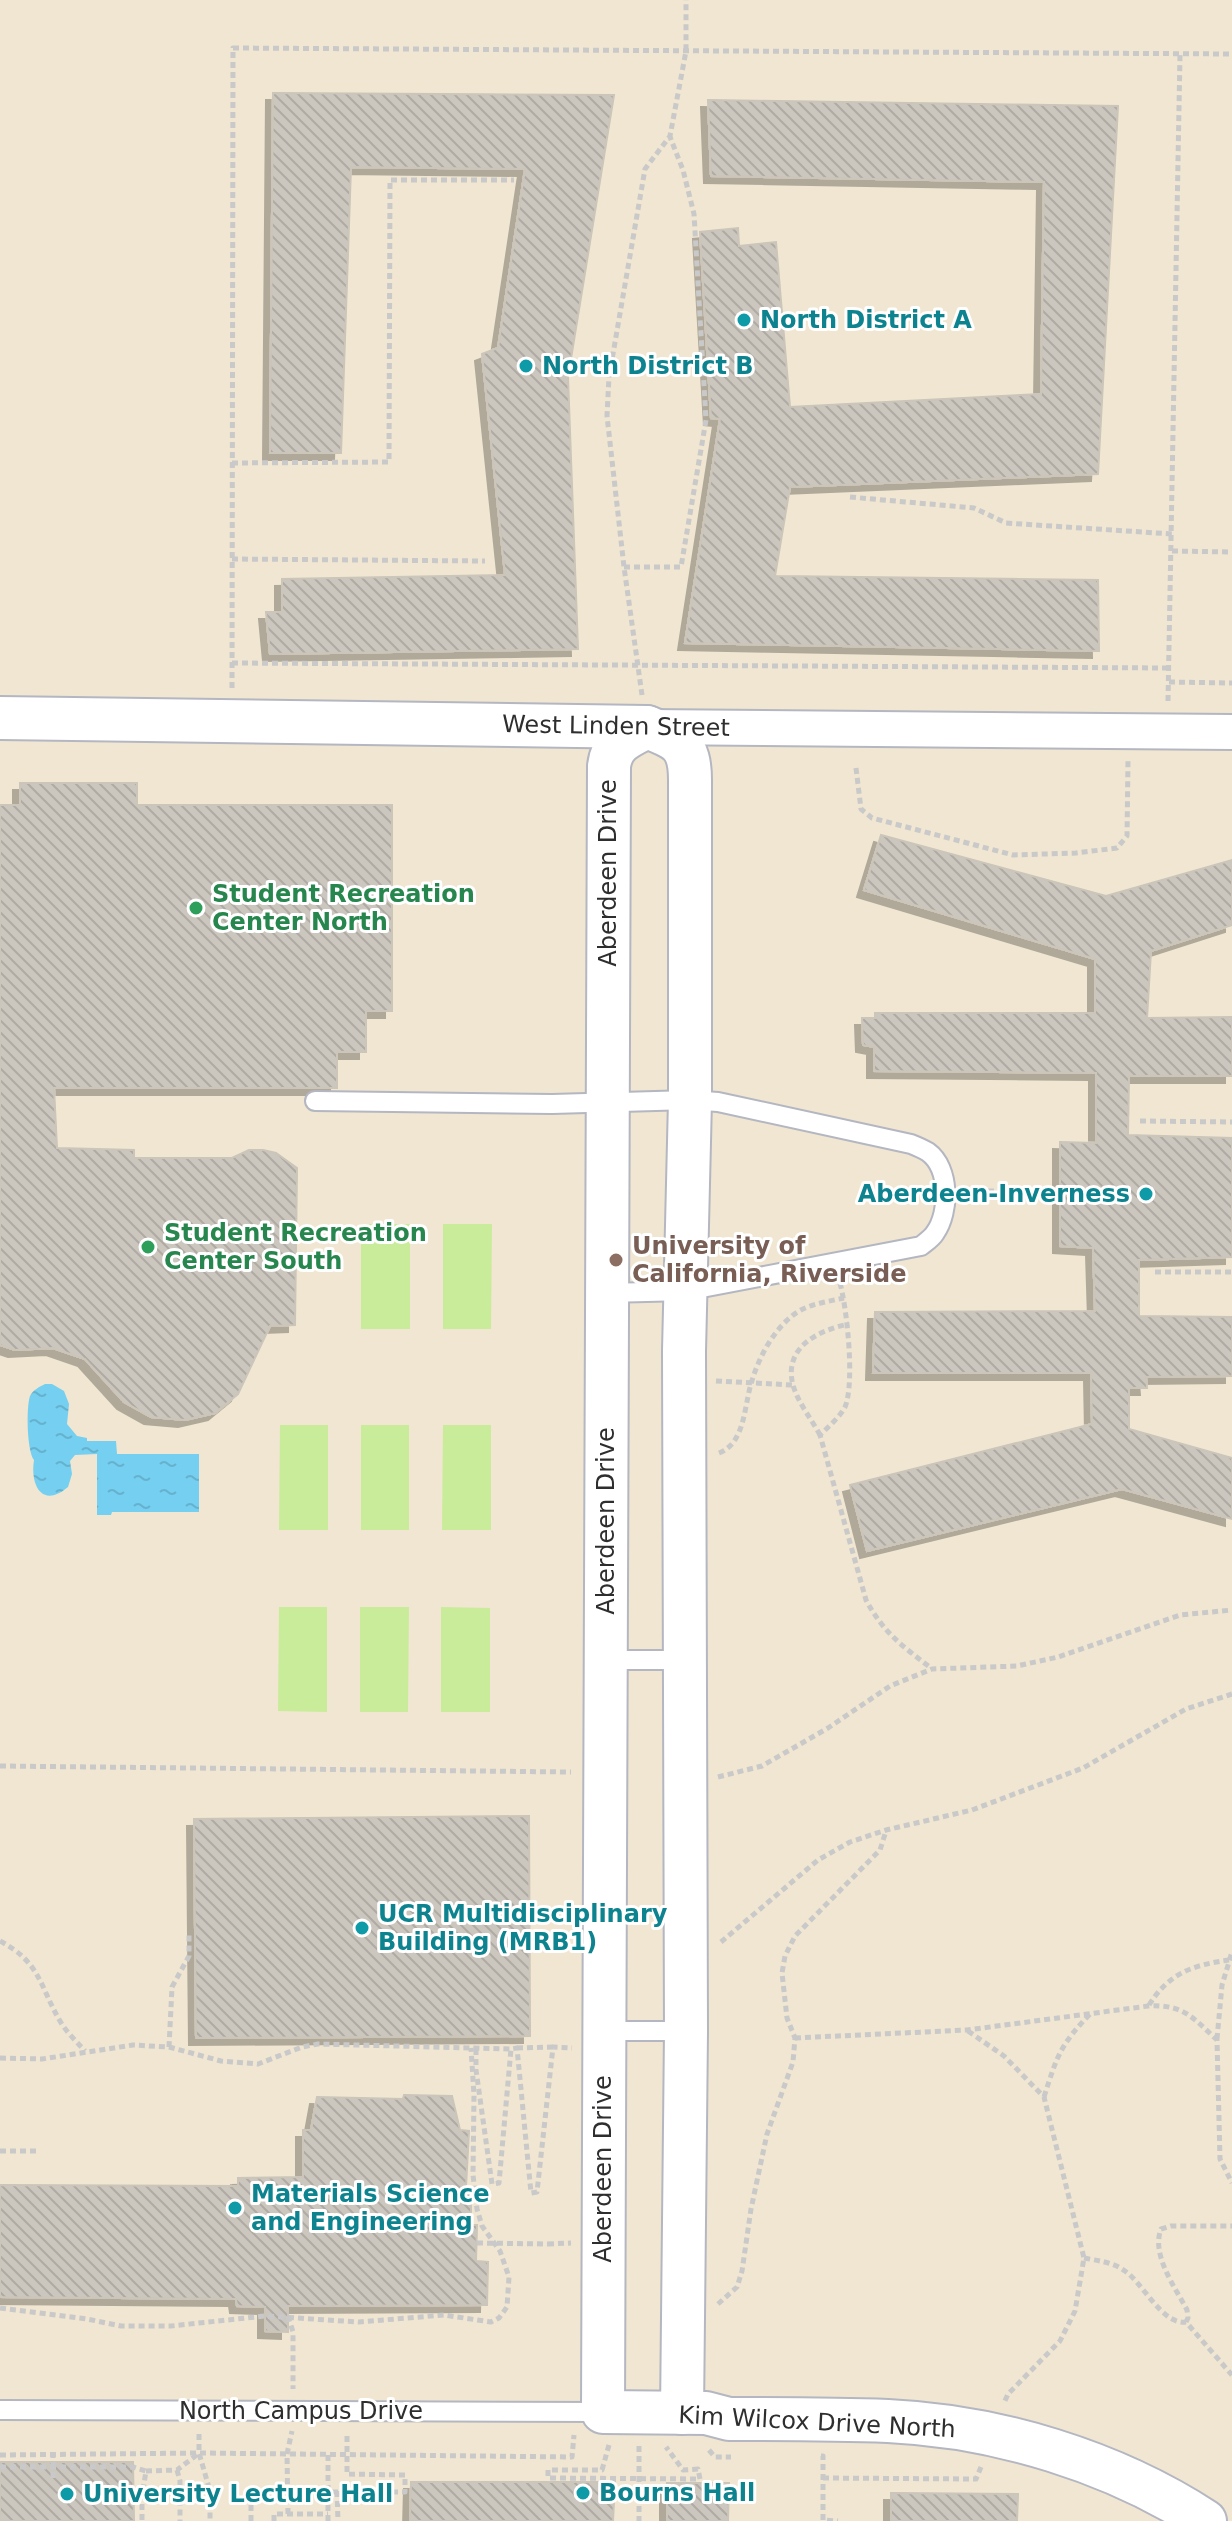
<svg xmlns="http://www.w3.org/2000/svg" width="1232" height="2521" font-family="'DejaVu Sans',sans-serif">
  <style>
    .education { fill: #f0e6d1 }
    .pitch { fill: #c9ec9a }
    .water { fill: url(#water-ripples) }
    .building { fill: url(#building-back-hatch); stroke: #cbc5ba; stroke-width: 2; filter: url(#shadow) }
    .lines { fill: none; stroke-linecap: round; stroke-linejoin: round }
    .service-casing { stroke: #b4b7c1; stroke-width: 22 }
    .minor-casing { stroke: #b4b7c1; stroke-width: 38 }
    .tertiary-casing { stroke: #b4b7c1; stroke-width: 46 }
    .path { stroke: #c9c9c9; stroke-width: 5; stroke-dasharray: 6 4; stroke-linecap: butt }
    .service { stroke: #fff; stroke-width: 18 }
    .minor { stroke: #fff; stroke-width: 34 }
    .tertiary { stroke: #fff; stroke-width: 42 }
    .path-bridge { stroke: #c9c9c9; stroke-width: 5; stroke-dasharray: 6 4; stroke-linecap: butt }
    .culture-dot { fill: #0f9aa8; stroke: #fff; stroke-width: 3 }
    .leisure-dot { fill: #2e9e5b; stroke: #fff; stroke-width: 3 }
    .education-dot { fill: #8d6e63; stroke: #fff; stroke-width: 3 }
    .labels { text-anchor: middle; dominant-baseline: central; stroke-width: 6; stroke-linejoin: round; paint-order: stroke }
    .culture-label { font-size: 24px; font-weight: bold; fill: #0d838f; stroke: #fff; text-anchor: start }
    .street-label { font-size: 24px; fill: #2e2e2e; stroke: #fff }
    .leisure-label { font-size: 24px; font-weight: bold; fill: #27864d; stroke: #fff; text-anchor: start }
    .education-label { font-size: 24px; font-weight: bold; fill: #785e54; stroke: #fff; text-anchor: start }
  </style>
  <defs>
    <pattern id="water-ripples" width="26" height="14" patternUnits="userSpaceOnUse" patternTransform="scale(2)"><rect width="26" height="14" fill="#75cff0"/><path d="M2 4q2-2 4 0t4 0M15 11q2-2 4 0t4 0" fill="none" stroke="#66b2ce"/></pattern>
    <pattern id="building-back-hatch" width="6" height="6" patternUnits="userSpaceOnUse" patternTransform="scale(2)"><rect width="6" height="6" fill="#cbc7bf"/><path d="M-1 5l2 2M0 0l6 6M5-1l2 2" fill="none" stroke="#afaba4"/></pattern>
    <filter id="shadow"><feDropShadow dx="-7" dy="7" stdDeviation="0" flood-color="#0004"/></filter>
  </defs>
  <rect width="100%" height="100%" fill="#efe9e1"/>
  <!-- education -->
  <rect class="education" x="0" y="0" width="1232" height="2521"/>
  <!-- pitch -->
  <g class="pitch">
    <rect x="361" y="1224" width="49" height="105"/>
    <polygon points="443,1224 492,1224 491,1329 443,1329"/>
    <polygon points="280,1425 328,1425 328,1530 279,1530"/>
    <rect x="361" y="1425" width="48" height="105"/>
    <polygon points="443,1425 491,1425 491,1530 442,1530"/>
    <polygon points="279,1607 327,1607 327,1712 278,1711"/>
    <polygon points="360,1607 409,1607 408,1712 360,1712"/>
    <polygon points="441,1607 490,1608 490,1712 441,1712"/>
  </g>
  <!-- water -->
  <path class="water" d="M45,1384H52L64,1391L69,1404L67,1424L77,1436L87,1438V1441H116L117,1454H199V1512H112L111,1515H97V1454L75,1455L70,1461L72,1474L68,1487C42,1509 30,1485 34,1460C27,1451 26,1408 30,1396C33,1390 39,1387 45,1384Z"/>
  <!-- building -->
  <g class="building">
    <polygon points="273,93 614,95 568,377 578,649 270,654 266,612 282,612 282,579 505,575 482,354 498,348 525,169 351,167 341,453 270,453"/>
    <polygon points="708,100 1118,106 1098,474 790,487 775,576 1098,580 1099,651 685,643 720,419 711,418 700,232 738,228 739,246 776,242 790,407 1041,394 1044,182 711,176"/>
    <polygon points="20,783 137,783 137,805 392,805 392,1011 366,1011 366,1052 337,1052 337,1088 54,1088 57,1148 134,1150 134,1158 232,1158 249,1150 263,1150 276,1153 297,1168 295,1325 270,1326 238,1394 215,1413 185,1420 151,1417 124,1402 85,1359 53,1348 15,1350 0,1345 0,805 20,805"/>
    <polygon points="881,835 1106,896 1232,860 1232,925 1151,951 1147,1018 1232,1017 1232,1076 1129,1076 1128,1135 1232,1138 1232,1257 1139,1260 1139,1316 1232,1317 1232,1376 1146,1377 1147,1388 1129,1388 1129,1429 1232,1458 1232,1519 1122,1489 867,1551 850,1485 1092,1424 1091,1373 873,1373 875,1312 1095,1311 1093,1248 1060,1246 1060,1142 1096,1143 1096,1073 874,1071 874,1047 863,1045 862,1018 875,1018 875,1013 1095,1013 1095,959 864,890"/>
    <polygon points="529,1816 530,2036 196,2038 194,1819"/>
    <polygon points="404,2095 452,2096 460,2130 469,2131 466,2187 471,2187 471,2225 477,2225 476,2261 488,2262 487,2305 288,2306 288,2332 265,2331 265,2307 237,2306 236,2299 0,2297 0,2185 238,2186 238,2178 303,2177 303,2130 311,2130 317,2097 403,2099"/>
    <polygon points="0,2462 133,2462 134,2521 0,2521"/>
    <polygon points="411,2482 615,2482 613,2521 410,2521"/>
    <polygon points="667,2483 729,2483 728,2521 667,2521"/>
    <polygon points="891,2493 1018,2494 1017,2521 891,2521"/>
  </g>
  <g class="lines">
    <defs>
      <g id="service">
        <path d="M315,1101L552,1104L690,1100L718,1102L911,1144C916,1146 923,1149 928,1152C950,1168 950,1212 935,1233C932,1238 926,1242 921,1246L686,1291L607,1293"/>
        <polyline points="605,1660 686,1660"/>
        <polyline points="604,2031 686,2031"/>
        <polyline points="0,2410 603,2412"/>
      </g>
      <polyline id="minor" points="648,727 1232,732"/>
      <g id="tertiary">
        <path d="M0,718L647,727C678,739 690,744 690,780V1100L684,1351L686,2031L682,2413"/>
        <path d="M647,727C628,737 612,742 609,766L603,2412L706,2413L729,2419C782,2419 835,2419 888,2421C997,2426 1113,2461 1205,2521"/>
      </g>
    </defs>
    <!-- service casing -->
    <use href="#service" class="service-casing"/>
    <!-- minor casing -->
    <use href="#minor" class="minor-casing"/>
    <!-- tertiary casing -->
    <use href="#tertiary" class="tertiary-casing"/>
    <!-- path -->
    <g class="path">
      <polyline points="232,463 389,462 390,180 514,180"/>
      <polyline points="850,497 974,508 1006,523 1172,534"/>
      <polyline points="1172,551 1232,552"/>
      <polyline points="232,559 485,561"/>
      <polyline points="624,567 681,567 706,420 694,214 683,170 670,137"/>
      <polyline points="232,663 1170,668"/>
      <polyline points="1169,682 1232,683"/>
      <polyline points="232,688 233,48 1232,54"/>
      <polyline points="642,695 624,567 607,416 609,377 645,169 670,136 686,51 686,0"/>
      <polyline points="1168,701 1180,54"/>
      <polyline points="856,768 861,809 872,818 1013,855 1076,853 1117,848 1127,836 1128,761"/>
      <polyline points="1140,1121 1232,1122"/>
      <polyline points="978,1191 1048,1191"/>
      <polyline points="1155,1272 1232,1272"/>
      <path d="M840,1283C847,1309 855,1383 845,1407C839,1418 829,1426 820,1435L866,1600C883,1632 902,1646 931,1668"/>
      <polyline points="716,1381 793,1385"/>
      <path d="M820,1435C812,1420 797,1401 793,1385C783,1347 819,1330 849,1324"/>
      <path d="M719,1453C745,1443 744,1407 751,1384C758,1359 772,1332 792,1316C806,1304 826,1302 844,1298"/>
      <polyline points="0,1766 571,1772"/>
      <polyline points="718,1777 762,1766 828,1728 890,1686 932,1669 1017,1666 1058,1657 1180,1615 1232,1610"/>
      <path d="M0,1941C41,1963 39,1985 60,2021C67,2033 77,2042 85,2051"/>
      <polyline points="721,1942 818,1860 850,1842 886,1830 972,1810 1083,1768 1186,1709 1232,1694"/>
      <path d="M1149,2005C1169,1973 1193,1965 1229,1960"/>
      <polyline points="968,2031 1004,2056 1044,2097 1084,2258 1075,2311 1060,2341 1008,2394 1004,2403"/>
      <path d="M795,2038L967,2030L1148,2006C1184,2004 1193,2018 1217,2040L1220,2159L1232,2183"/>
      <polyline points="1217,2039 1222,1985 1232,1952"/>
      <polyline points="169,2047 172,1987 189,1956 189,1932"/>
      <polyline points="517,2048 553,2047"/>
      <polyline points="476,2049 476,2070 492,2184 499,2183 511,2049 517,2048 531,2193 537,2192 553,2047 572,2048"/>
      <polyline points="0,2058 42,2059 133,2045 169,2047 221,2061 258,2064 302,2047 318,2044 511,2049"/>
      <path d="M1044,2097C1057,2056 1060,2045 1091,2013"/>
      <polyline points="0,2151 38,2151"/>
      <polyline points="548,2244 571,2243"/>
      <path d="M1084,2258C1099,2261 1113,2262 1125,2271C1143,2283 1162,2325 1186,2322L1232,2375"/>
      <polyline points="718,2304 737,2287 742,2271 751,2209 767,2134 793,2062 795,2038 787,2018 782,1973 785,1956 795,1936 880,1850 886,1831"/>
      <polyline points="0,2308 87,2319 121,2326 171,2326 265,2316 359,2322 444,2315 491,2322 499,2318 507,2307 509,2277 500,2251 482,2226 477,2209 473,2175 474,2095 471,2048"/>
      <polyline points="288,2316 293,2332 293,2389"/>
      <path d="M1186,2322L1188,2318L1187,2310C1175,2287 1151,2255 1161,2229L1171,2226H1232"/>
      <polyline points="199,2434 199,2453 210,2491 210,2521"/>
      <polyline points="609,2445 602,2470 548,2470 548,2478 700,2479 698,2469 683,2470 666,2447"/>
      <polyline points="639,2446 639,2521"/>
      <polyline points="709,2450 715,2457 731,2457"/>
      <polyline points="0,2455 199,2453 572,2457 574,2435"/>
      <polyline points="821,2456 823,2456 823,2520 838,2521"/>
      <polyline points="0,2467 133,2467 146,2471 142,2496 142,2521"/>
      <polyline points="177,2470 180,2481 180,2521"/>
      <polyline points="146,2471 177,2470 198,2454"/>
      <polyline points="53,2478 53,2455"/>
      <polyline points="823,2478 976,2479 981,2467"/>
      <polyline points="337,2491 338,2521"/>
      <polyline points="288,2514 287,2454 292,2431"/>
      <polyline points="251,2521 251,2492 405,2492 405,2475 347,2474 347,2433"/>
      <polyline points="274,2521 274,2514 328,2514"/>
      <polyline points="328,2521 328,2455"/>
    </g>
    <!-- service -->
    <use href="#service" class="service"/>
    <!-- minor -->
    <use href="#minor" class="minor"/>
    <!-- tertiary -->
    <use href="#tertiary" class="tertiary"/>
    <!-- path-bridge -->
    <polyline class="path-bridge" points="477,2243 548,2244"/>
  </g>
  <!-- markers -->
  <g class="culture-dot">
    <circle cx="744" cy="320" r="8"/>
    <circle cx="526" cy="366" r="8"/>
    <circle cx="1146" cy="1194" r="8"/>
    <circle cx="362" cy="1928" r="8"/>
    <circle cx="235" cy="2208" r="8"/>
    <circle cx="583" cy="2493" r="8"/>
    <circle cx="67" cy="2494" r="8"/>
  </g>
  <g class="leisure-dot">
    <circle cx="196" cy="908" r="8"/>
    <circle cx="148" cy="1247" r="8"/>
  </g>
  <circle class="education-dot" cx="616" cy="1260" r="8"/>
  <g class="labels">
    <!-- culture labels -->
    <g class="culture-label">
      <text x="760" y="320">North District A</text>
      <text x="542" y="366">North District B</text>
      <text x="1130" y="1194" text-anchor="end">Aberdeen-Inverness</text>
      <text x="378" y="1914">UCR Multidisciplinary<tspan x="378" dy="28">Building (MRB1)</tspan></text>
      <text x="251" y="2194">Materials Science<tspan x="251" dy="28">and Engineering</tspan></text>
      <text x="599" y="2493">Bourns Hall</text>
      <text x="83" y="2494">University Lecture Hall</text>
    </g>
    <!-- street labels -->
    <g class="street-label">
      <text transform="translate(616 726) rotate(1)">West Linden Street</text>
      <text transform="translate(608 873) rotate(-90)">Aberdeen Drive</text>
      <text transform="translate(606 1521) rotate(-90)">Aberdeen Drive</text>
      <text transform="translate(603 2169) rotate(-90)">Aberdeen Drive</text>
      <text x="301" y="2411">North Campus Drive</text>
      <text transform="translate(817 2422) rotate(3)">Kim Wilcox Drive North</text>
    </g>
    <!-- leisure labels -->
    <g class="leisure-label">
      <text x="212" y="894">Student Recreation<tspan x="212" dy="28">Center North</tspan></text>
      <text x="164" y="1233">Student Recreation<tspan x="164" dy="28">Center South</tspan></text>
    </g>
    <!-- education labels -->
    <g class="education-label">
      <text x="632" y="1246">University of<tspan x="632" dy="28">California, Riverside</tspan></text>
    </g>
  </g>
</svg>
